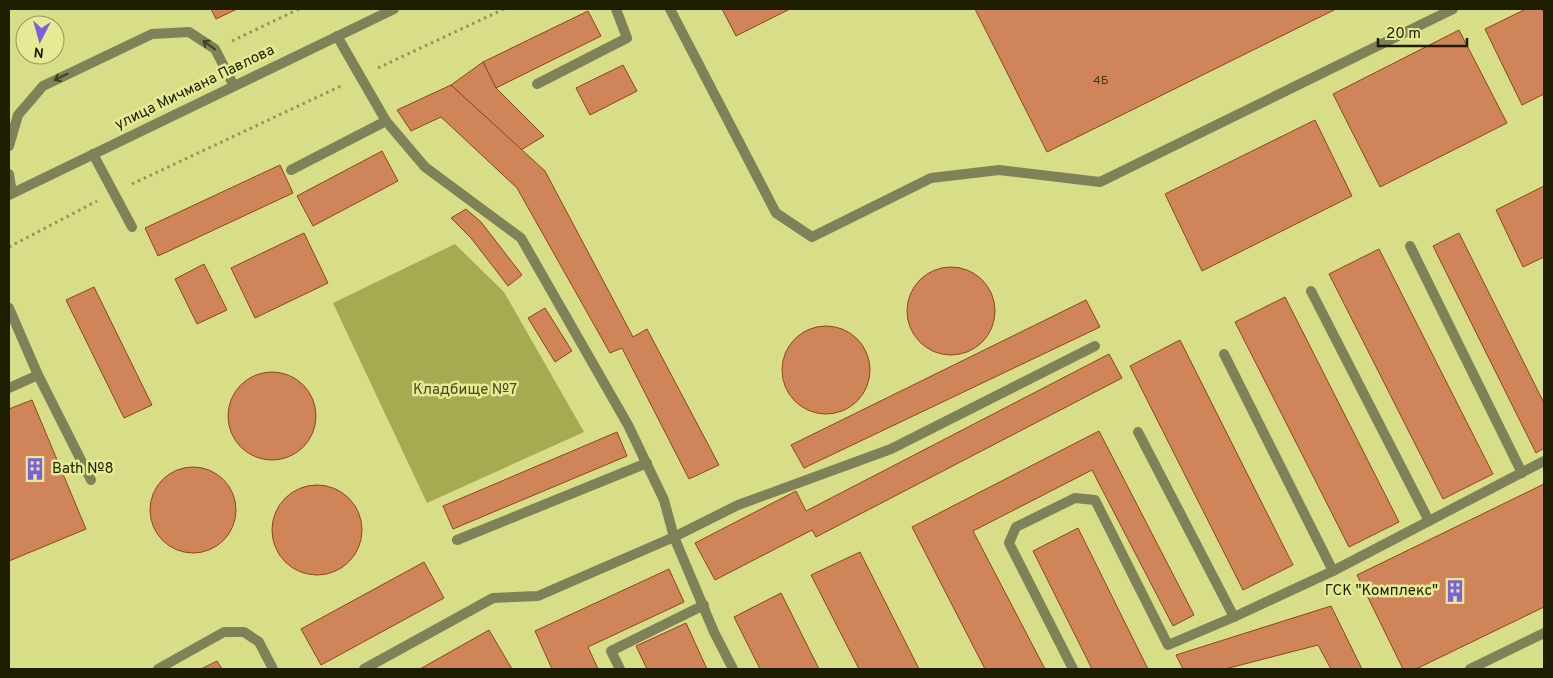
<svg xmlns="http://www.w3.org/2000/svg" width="1553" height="678" font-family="Overpass,sans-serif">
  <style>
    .green { fill: #a6aa50 }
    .building { fill: #cf8559; stroke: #8b4718 }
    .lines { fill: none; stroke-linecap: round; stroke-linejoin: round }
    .path { stroke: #919554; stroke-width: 3; stroke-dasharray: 2.5 4; stroke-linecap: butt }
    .lane { stroke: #7f8159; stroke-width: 10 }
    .street { stroke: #7f8159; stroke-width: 10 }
    .oneway { stroke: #3f411f }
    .labels { text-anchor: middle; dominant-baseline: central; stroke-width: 5; stroke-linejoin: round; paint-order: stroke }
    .number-label { font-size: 12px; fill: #4a3816 }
    .street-label { font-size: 15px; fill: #1d1e00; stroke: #e5ea94 }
    .park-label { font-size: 15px; fill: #484a1f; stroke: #e5ea94 }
    .poi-label { font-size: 15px; fill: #1d1e00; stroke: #e5ea94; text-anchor: start }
  </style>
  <rect width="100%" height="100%" fill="#d8dd87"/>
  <!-- green -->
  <polygon class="green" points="455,244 504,292 584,432 427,503 333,303"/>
  <!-- building -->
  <g class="building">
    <polygon points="211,9 237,9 216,19"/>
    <polygon points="722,9 790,9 736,36"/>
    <polygon points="975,9 1336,9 1047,152"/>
    <polygon points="1526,9 1542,9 1544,13 1544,94 1522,105 1485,29"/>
    <polygon points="588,11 601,36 496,88 483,62"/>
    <polygon points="1459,30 1507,123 1380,187 1333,94"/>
    <polygon points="483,62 496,88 544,136 521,150 451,85"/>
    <polygon points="623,65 637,91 590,115 576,88"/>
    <polygon points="451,85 545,171 633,337 647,329 719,465 689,479 622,348 610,353 517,188 441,117 411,131 397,110"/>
    <polygon points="1315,120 1352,196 1202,271 1165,194"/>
    <polygon points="382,151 398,181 313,226 297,196"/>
    <polygon points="280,165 293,193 158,256 145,228"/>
    <polygon points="1544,186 1544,257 1523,267 1496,210"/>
    <polygon points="466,209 481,222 522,275 508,286 471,238 451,218"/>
    <polygon points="304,233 328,283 255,318 231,268"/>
    <polygon points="1459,233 1544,403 1544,448 1536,453 1433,246"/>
    <polygon points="1379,249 1493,474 1443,499 1329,274"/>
    <polygon points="204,264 227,310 197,324 175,279"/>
    <circle cx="951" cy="311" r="44"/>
    <polygon points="94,287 152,405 124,418 66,300"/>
    <polygon points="1285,297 1399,522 1349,547 1235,322"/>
    <polygon points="1086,300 1100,327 804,468 791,445"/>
    <polygon points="545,308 572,351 555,362 528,318"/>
    <circle cx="826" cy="370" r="44"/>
    <polygon points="1180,340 1293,565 1243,590 1130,366"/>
    <polygon points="1109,354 1122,378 816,537 812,530 715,580 695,543 796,491 806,511"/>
    <circle cx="272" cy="416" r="44"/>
    <polygon points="32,400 86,529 9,561 9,409"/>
    <polygon points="1099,431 1194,615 1173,626 1092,470 973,531 1045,669 985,669 912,527"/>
    <polygon points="617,432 627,456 453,529 443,506"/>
    <circle cx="193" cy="510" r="43"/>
    <polygon points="1544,484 1544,607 1416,669 1403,669 1357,575"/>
    <circle cx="317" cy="530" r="45"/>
    <polygon points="1078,528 1148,669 1092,669 1033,551"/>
    <polygon points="860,552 919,669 859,669 811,575"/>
    <polygon points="424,562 444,598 321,665 301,629"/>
    <polygon points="669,569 684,602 588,647 598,669 552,669 535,631"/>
    <polygon points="781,593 819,669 760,669 734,617"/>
    <polygon points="1331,606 1362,669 1331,669 1318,645 1225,669 1183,669 1176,655"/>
    <polygon points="686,623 707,669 647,669 636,646"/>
    <polygon points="489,630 512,669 420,669"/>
    <polygon points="217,661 222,669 201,669"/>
  </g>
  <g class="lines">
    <!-- path -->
    <g class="path">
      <polyline points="232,41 299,9"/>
      <polyline points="378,68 504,9"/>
      <polyline points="132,184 343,85"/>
      <polyline points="9,247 97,201"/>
    </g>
    <!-- lane -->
    <g class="lane">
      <polyline points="670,9 776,213 812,237 931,178 999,170 1100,182 1453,9"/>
      <polyline points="337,36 386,121 425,167 521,238 628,425 664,500 674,537 714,632 733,669"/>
      <polyline points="537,84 627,38 616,9"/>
      <polyline points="9,146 18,115 43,86 152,34 189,32 215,49 234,86"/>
      <polyline points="93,154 132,227"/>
      <polyline points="291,170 386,121"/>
      <polyline points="9,174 12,193"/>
      <polyline points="1410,246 1522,473"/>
      <polyline points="1311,291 1429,521"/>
      <polyline points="9,308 38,375 91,480"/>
      <polyline points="1224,354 1333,571"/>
      <polyline points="9,388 38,375"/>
      <polyline points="1138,432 1234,617"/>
      <polyline points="457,540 647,463"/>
      <polyline points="158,669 224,632 244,632 259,642 273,669"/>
      <polyline points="364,669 493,598 538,596 674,537 738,505 891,449 1095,346"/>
      <polyline points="620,669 611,651 704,605"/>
      <polyline points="1073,669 1009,543 1016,527 1075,498 1095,500 1168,645 1234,617 1333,571 1544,461"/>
      <polyline points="1470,669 1544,633"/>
    </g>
    <!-- street -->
    <polyline class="street" points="9,195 394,9"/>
  </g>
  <!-- one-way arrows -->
  <defs><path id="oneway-shaft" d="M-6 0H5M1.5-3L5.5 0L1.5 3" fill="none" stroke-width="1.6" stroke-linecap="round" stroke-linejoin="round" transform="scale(1.25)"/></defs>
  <g class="oneway">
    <use href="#oneway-shaft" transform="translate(209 45) rotate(-144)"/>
    <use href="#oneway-shaft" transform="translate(61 77) rotate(154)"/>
  </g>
  <!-- icons -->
  <defs>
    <symbol id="building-bare" viewBox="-9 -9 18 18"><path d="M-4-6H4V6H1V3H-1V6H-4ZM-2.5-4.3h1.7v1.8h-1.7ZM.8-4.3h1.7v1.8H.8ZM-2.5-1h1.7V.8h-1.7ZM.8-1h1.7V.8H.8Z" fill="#7e60da" stroke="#e5ea94" stroke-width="2.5" paint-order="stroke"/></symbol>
  </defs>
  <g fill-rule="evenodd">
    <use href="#building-bare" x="19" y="453" width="32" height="32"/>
    <use href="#building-bare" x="1439" y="575" width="32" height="32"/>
  </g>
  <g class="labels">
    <!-- number labels -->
    <g class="number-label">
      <text x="1101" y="81">4Б</text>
    </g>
    <!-- street labels -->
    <g class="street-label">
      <text transform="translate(195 88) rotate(-26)">улица Мичмана Павлова</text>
    </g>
    <!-- park labels -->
    <g class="park-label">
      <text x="465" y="390">Кладбище №7</text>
    </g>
    <!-- poi labels -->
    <g class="poi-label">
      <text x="52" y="469">Bath №8</text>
      <text x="1438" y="591" text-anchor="end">ГСК "Комплекс"</text>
    </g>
  </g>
  <!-- border -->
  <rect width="1553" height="678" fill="none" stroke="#1d1e00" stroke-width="20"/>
  <!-- north arrow -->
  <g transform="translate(40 40) rotate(186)"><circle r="24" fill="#e5ea94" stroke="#959859"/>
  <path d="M0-4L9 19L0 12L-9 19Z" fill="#7e60da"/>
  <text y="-8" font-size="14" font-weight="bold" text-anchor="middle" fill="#1d1e00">N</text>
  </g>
  <!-- scale -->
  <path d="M1378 38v8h89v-8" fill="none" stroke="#1d1e00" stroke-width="2.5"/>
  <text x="1386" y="38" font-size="15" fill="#1d1e00" stroke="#e5ea94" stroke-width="4" paint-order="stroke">20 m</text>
</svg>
